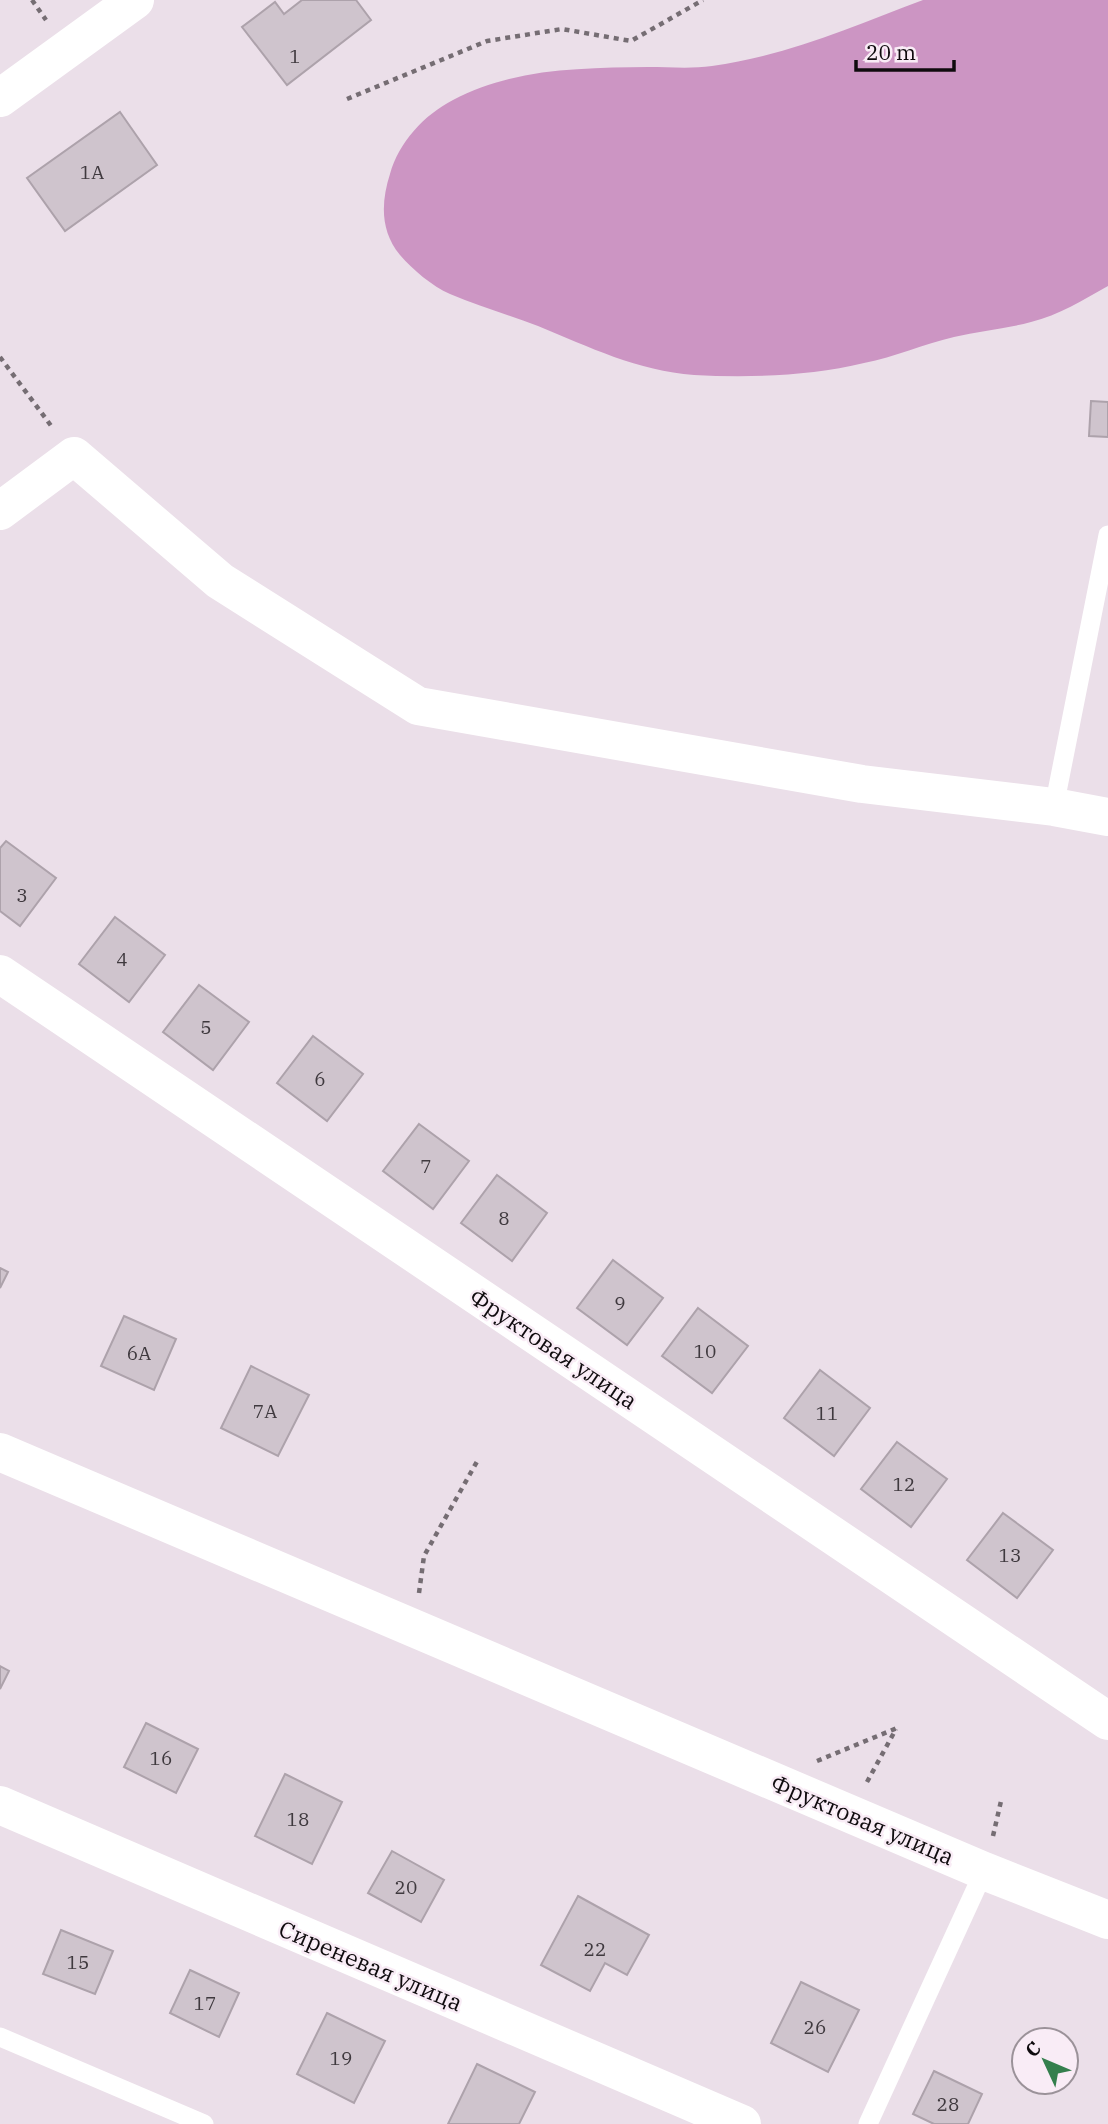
<svg xmlns="http://www.w3.org/2000/svg" width="1108" height="2124" font-family="'IBM Plex Serif',serif">
  <style>
    .forest { fill: #cc95c3 }
    .building { fill: #cfc4cd; stroke: #ada2ab; stroke-width: 2 }
    .lines { fill: none; stroke-linecap: round; stroke-linejoin: round }
    .path { stroke: #756d73; stroke-width: 4.5; stroke-dasharray: 5 5; stroke-linecap: butt }
    .lane { stroke: #fff; stroke-width: 19 }
    .street { stroke: #fff; stroke-width: 38 }
    .labels { text-anchor: middle; dominant-baseline: central; stroke-width: 5; stroke-linejoin: round; paint-order: stroke }
    .number-label { font-size: 19px; fill: #3f393e }
    .street-label { font-size: 23px; fill: #0f0b0e; stroke: #f9ecf6 }
  </style>
  <rect width="100%" height="100%" fill="#ebdfe9"/>
  <!-- forest -->
  <path class="forest" d="M923,0H1108V286C1083,300 1059,315 1031,322C1005,329 979,331 954,337C923,344 895,357 864,363C810,376 750,378 694,375C638,371 589,347 538,326C509,315 479,306 450,294C432,286 413,270 400,255C380,231 381,202 390,174C399,142 424,115 453,100C513,68 581,68 648,67C669,67 691,69 712,66C786,56 854,26 923,0Z"/>
  <!-- building -->
  <g class="building">
    <polygon points="302,0 356,0 371,20 287,85 242,27 275,2 284,14"/>
    <polygon points="120,112 157,165 65,231 27,178"/>
    <polygon points="1091,401 1108,402 1108,437 1089,436"/>
    <polygon points="6,841 56,878 20,926 0,911 0,848"/>
    <polygon points="115,917 165,955 129,1002 79,964"/>
    <polygon points="199,985 249,1022 213,1070 163,1032"/>
    <polygon points="313,1036 363,1074 327,1121 277,1083"/>
    <polygon points="419,1124 469,1161 433,1209 383,1171"/>
    <polygon points="497,1175 547,1213 512,1261 461,1223"/>
    <polygon points="613,1260 663,1298 627,1345 577,1308"/>
    <polygon points="0,1268 8,1272 0,1288"/>
    <polygon points="698,1308 748,1346 712,1393 662,1356"/>
    <polygon points="124,1316 176,1339 154,1390 101,1366"/>
    <polygon points="251,1366 309,1395 278,1456 221,1428"/>
    <polygon points="820,1370 870,1408 834,1456 784,1418"/>
    <polygon points="897,1442 947,1479 911,1527 861,1489"/>
    <polygon points="1003,1513 1053,1550 1017,1598 967,1560"/>
    <polygon points="0,1666 9,1671 0,1689"/>
    <polygon points="146,1723 198,1749 176,1793 124,1767"/>
    <polygon points="285,1774 342,1802 312,1864 255,1836"/>
    <polygon points="392,1851 444,1880 421,1922 368,1893"/>
    <polygon points="578,1896 649,1935 627,1975 605,1963 590,1991 541,1965"/>
    <polygon points="61,1930 113,1951 95,1994 43,1974"/>
    <polygon points="190,1970 239,1993 219,2037 170,2013"/>
    <polygon points="801,1982 859,2010 828,2072 771,2043"/>
    <polygon points="327,2013 385,2041 354,2103 297,2074"/>
    <polygon points="477,2064 535,2092 519,2124 448,2124"/>
    <polygon points="934,2071 982,2094 968,2124 934,2124 913,2114"/>
  </g>
  <g class="lines">
    <!-- path -->
    <g class="path">
      <polyline points="32,0 46,20"/>
      <polyline points="347,99 487,41 562,29 631,41 703,0"/>
      <polyline points="0,357 52,427"/>
      <polyline points="419,1593 424,1556 479,1458"/>
      <polyline points="817,1761 897,1728"/>
      <polyline points="867,1782 896,1729"/>
      <polyline points="993,1836 1001,1801"/>
    </g>
    <!-- lane -->
    <g class="lane">
      <polyline points="1054,807 1108,535"/>
      <polyline points="0,2037 204,2124"/>
      <polyline points="868,2124 984,1871"/>
    </g>
    <!-- street -->
    <g class="street">
      <polyline points="0,98 135,0"/>
      <polyline points="0,511 74,456 220,581 418,706 862,784 1054,807 1108,817"/>
      <polyline points="0,974 1108,1721"/>
      <polyline points="0,1452 984,1871 1108,1920"/>
      <polyline points="0,1805 742,2124"/>
    </g>
  </g>
  <g class="labels">
    <!-- number labels -->
    <g class="number-label">
      <text x="295" y="56">1</text>
      <text x="92" y="172">1А</text>
      <text x="22" y="895">3</text>
      <text x="122" y="959">4</text>
      <text x="206" y="1027">5</text>
      <text x="320" y="1079">6</text>
      <text x="426" y="1166">7</text>
      <text x="504" y="1218">8</text>
      <text x="620" y="1303">9</text>
      <text x="705" y="1351">10</text>
      <text x="139" y="1353">6А</text>
      <text x="265" y="1411">7А</text>
      <text x="827" y="1413">11</text>
      <text x="904" y="1484">12</text>
      <text x="1010" y="1555">13</text>
      <text x="161" y="1758">16</text>
      <text x="298" y="1819">18</text>
      <text x="406" y="1887">20</text>
      <text x="595" y="1949">22</text>
      <text x="78" y="1962">15</text>
      <text x="205" y="2003">17</text>
      <text x="815" y="2027">26</text>
      <text x="341" y="2058">19</text>
      <text x="948" y="2104">28</text>
    </g>
    <!-- street labels -->
    <g class="street-label">
      <text transform="translate(554 1348) rotate(34)">Фруктовая улица</text>
      <text transform="translate(863 1819) rotate(23)">Фруктовая улица</text>
      <text transform="translate(371 1965) rotate(23)">Сиреневая улица</text>
    </g>
  </g>
  <!-- north arrow -->
  <g transform="translate(1045 2061) rotate(314)"><circle r="33" fill="#f9ecf6" stroke="#9b9299" stroke-width="2"/>
  <path d="M0-5L12 26L0 18L-12 26Z" fill="#347f4d"/>
  <text y="-10" font-size="19" font-weight="bold" text-anchor="middle" fill="#0f0b0e">С</text>
  </g>
  <!-- scale -->
  <path d="M856 60v10h98v-10" fill="none" stroke="#0f0b0e" stroke-width="3.5"/>
  <text x="866" y="60" font-size="21" fill="#0f0b0e" stroke="#f9ecf6" stroke-width="5" paint-order="stroke">20 m</text>
</svg>
